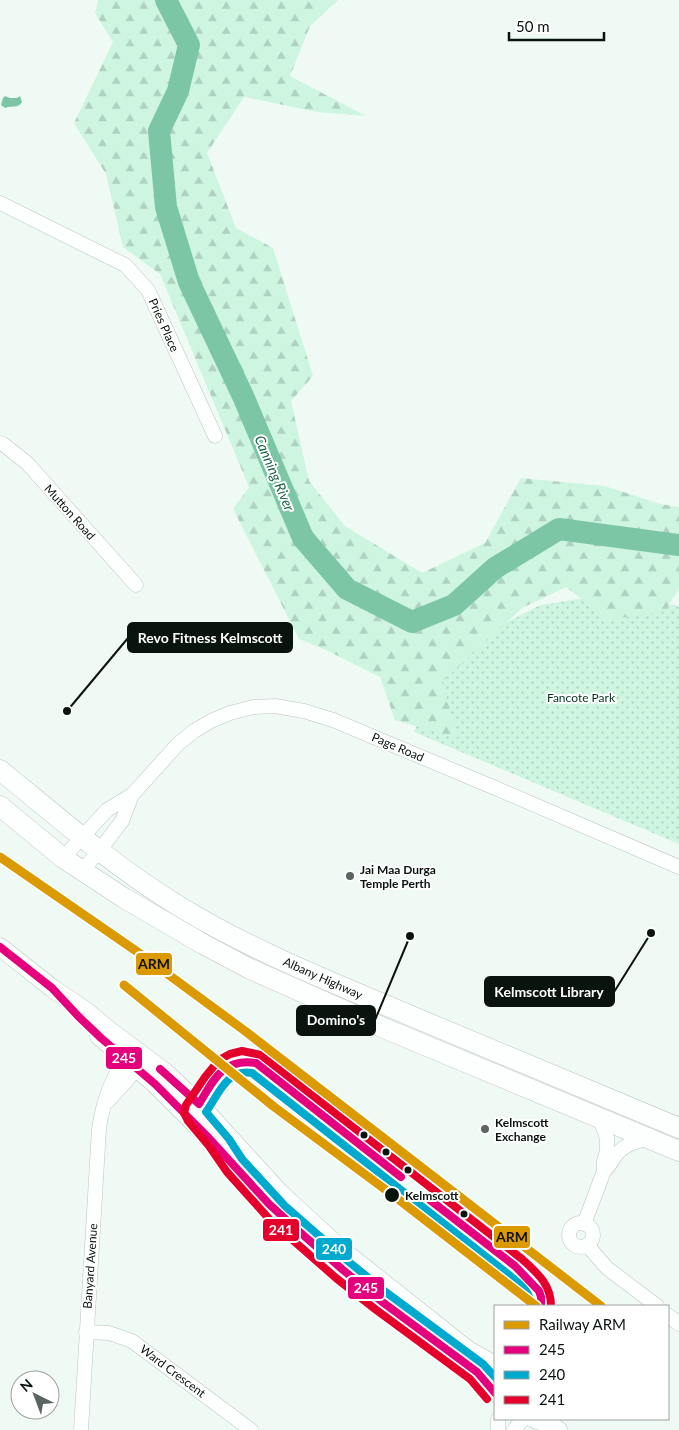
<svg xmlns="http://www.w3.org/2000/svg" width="679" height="1430" font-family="Lato,sans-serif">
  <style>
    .grass { fill: url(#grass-dots) }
    .forest { fill: url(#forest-firs) }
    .water { fill: #7dc6a5 }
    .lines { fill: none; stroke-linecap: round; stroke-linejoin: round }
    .river { stroke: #7dc6a5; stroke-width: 22 }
    .minor-casing { stroke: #bbc5c0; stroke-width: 15 }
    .major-casing { stroke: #bbc5c0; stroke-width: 19 }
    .highway-casing { stroke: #bbc5c0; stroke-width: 21 }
    .minor { stroke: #fdfefe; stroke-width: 14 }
    .major { stroke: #fdfefe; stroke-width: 18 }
    .highway { stroke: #fdfefe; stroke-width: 20 }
    .bus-1-casing { stroke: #fff; stroke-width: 11 }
    .bus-2-casing { stroke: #fff; stroke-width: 11 }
    .bus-3-casing { stroke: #fff; stroke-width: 11 }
    .bus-1 { stroke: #e5007d; stroke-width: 8 }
    .bus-2 { stroke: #00a9ce; stroke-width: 8 }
    .bus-3 { stroke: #e4002b; stroke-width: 8 }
    .rail-1-casing { stroke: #fff; stroke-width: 12 }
    .rail-1 { stroke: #db9a02; stroke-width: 9 }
    .poi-dot { fill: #5a6460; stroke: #fff; stroke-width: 2 }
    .bus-dot { fill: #0a140f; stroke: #fff; stroke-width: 2 }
    .labels { text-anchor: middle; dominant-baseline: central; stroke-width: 4; stroke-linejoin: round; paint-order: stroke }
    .street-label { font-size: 12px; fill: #0a140f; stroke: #fff }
    .park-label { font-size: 12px; fill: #063321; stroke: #fff }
    .poi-label { font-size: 12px; font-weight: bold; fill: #0a140f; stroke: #fff; text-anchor: start }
    .stop-label { font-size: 12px; font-weight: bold; fill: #0a140f; stroke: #fff; text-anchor: start }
    .water-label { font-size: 14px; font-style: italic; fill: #186244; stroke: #fff }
    .leader { fill: none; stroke: #0a140f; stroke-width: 2 }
    .callout-dot { fill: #0a140f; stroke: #fff; stroke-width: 2 }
    .callout { fill: #0a140f; stroke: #0a140f; stroke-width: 2 }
    .callout-label { font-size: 14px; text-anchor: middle; font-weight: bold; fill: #fff }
    .line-badge { stroke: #fff; stroke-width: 2 }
    .badge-label { font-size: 14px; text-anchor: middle; font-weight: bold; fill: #fff }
    .pale-badge-label { font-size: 14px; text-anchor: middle; font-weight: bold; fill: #111 }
  </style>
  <defs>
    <pattern id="grass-dots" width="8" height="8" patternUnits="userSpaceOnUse" patternTransform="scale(1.25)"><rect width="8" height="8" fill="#cdf5e0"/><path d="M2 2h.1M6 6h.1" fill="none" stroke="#afd1bf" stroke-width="1.8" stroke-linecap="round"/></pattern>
    <pattern id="forest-firs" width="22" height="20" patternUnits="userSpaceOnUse" patternTransform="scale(1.25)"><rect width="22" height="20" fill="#cdf5e0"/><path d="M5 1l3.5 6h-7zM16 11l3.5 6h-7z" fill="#afd1bf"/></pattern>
  </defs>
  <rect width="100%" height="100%" fill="#f0faf5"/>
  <!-- grass -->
  <polygon class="grass" points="578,599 675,605 679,607 679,844 414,732 427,697 499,626 540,605"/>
  <!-- forest -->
  <polygon class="forest" points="98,0 338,0 310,26 290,76 366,116 317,112 244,97 207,153 236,228 273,248 313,376 291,401 309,481 345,526 422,573 485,543 521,478 605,486 660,504 679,507 679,589 665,611 608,620 566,587 522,608 442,682 458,738 395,720 380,677 326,650 299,639 233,509 249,487 160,274 123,247 106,174 74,123 113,42 95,13"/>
  <!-- water -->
  <path class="water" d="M5,96L10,98H17L20,96L22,102C18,109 11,105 5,108L1,105L3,98Z"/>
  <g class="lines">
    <!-- river -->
    <polyline class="river" points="166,0 189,45 178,91 159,131 166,207 189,282 243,396 303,538 347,589 412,622 454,605 495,568 559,529 679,545"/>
    <defs>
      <g id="minor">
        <polyline points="0,203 125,265 148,290 215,436"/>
        <polyline points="0,443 3,444 27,463 136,585"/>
        <polyline points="63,858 107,810 132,795 178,744 194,731 211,721 230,713 253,707 275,706 304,711 333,720 493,787 679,867"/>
        <polyline points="82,871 99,851 122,821 132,795"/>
        <polyline points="108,1101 129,1078 141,1060"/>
        <path d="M604,1171C610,1166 612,1160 616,1155C625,1144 636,1141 648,1139"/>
        <circle cx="581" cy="1235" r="12"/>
        <polyline points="584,1224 604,1171 604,1161 607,1151 607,1138 600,1119"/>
        <polyline points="587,1245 607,1268 657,1306"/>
        <polyline points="668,1315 679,1324"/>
        <polyline points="86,1332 109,1333 132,1341 251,1430"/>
        <path d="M81,1430L99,1129C103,1101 113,1073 132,1052"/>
        <polyline points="498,1430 498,1419"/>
        <polyline points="514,1430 523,1419"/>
      </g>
      <g id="major">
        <polyline points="0,947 52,988 86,1011 105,1027 165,1072 199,1104 280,1193 342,1250 468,1350 495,1365"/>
        <polyline points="99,1036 155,1084 206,1135 269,1204 294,1227 343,1270 381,1301 477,1372 487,1383 495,1393"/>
        <polyline points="534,1419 547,1423 558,1430"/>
      </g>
      <g id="highway">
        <path d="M0,770C59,818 117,869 182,908C246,947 317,976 385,1005C483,1046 581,1087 679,1128"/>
        <polyline points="0,806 63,858 124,898 203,944 250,969 386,1029 679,1151"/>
      </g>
    </defs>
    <!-- minor casing -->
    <use href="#minor" class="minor-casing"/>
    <!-- major casing -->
    <use href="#major" class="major-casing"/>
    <!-- highway casing -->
    <use href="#highway" class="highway-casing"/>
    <!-- minor -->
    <use href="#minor" class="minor"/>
    <!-- major -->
    <use href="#major" class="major"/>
    <!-- highway -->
    <use href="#highway" class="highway"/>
    <defs>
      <g id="bus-1">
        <polyline points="0,947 52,988 78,1016 101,1038 155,1084 206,1135 269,1204 294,1227 343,1270 381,1301 477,1372 495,1393"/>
        <path d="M160,1069L199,1104C214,1079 223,1058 256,1063L401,1177"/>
        <polyline points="430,1200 515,1266 539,1291 541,1297 541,1306"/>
      </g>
      <path id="bus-2" d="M495,1377L483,1364L387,1293L349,1262L285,1206L242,1159L229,1139L206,1112C219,1094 226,1069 252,1073L508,1274C518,1283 531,1291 531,1306"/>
      <path id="bus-3" d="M487,1399L470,1379L375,1309L336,1278L271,1221L227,1172L209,1146L188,1121L184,1113L186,1105L205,1077L219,1060L230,1054L242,1051L261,1055L522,1259C537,1273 551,1284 551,1306"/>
    </defs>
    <!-- bus-1 casing -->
    <use href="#bus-1" class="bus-1-casing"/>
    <!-- bus-2 casing -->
    <use href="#bus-2" class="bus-2-casing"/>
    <!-- bus-3 casing -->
    <use href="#bus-3" class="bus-3-casing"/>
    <!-- bus-1 -->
    <use href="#bus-1" class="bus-1"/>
    <!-- bus-2 -->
    <use href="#bus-2" class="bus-2"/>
    <!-- bus-3 -->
    <use href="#bus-3" class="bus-3"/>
    <defs>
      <g id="rail-1">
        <polyline points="0,857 139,953 245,1031 601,1306"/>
        <polyline points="124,985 273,1106 394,1196 536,1306"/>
      </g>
    </defs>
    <!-- rail-1 casing -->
    <use href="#rail-1" class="rail-1-casing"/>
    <!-- rail-1 -->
    <use href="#rail-1" class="rail-1"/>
  </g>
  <!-- markers -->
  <g class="poi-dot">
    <circle cx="350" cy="876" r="5"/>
    <circle cx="485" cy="1129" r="5"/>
  </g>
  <g class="bus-dot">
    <circle cx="364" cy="1135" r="4.5"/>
    <circle cx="386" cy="1152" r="4.5"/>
    <circle cx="408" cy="1170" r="4.5"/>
    <circle cx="392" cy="1195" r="8"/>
    <circle cx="464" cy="1214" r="4.5"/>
  </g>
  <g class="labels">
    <!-- street labels -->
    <g class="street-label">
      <text transform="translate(164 325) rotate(66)">Pries Place</text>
      <text transform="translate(70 512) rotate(48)">Mutton Road</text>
      <text transform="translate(398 747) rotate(23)">Page Road</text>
      <text transform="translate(323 978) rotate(24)">Albany Highway</text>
      <text transform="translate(90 1266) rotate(-86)">Banyard Avenue</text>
      <text transform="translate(173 1371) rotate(37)">Ward Crescent</text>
    </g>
    <!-- park labels -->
    <g class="park-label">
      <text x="581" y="697">Fancote Park</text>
    </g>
    <!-- poi labels -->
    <g class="poi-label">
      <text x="360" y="869">Jai Maa Durga<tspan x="360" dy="14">Temple Perth</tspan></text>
      <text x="495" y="1122">Kelmscott<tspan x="495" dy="14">Exchange</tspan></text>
    </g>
    <!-- stop labels -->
    <g class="stop-label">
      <text x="405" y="1195">Kelmscott</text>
    </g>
    <!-- water labels -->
    <g class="water-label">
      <text transform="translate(275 473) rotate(67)">Canning River</text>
    </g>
  </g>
  <!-- callouts -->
  <path class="leader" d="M67 711L128 638M651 933L614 992M410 936L375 1020"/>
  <g class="callout-dot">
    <circle cx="67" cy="711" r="5"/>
    <circle cx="651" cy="933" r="5"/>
    <circle cx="410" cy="936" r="5"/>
  </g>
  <g class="callout">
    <rect x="128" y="623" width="164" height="29" rx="5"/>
    <rect x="485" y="977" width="129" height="29" rx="5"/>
    <rect x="297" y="1006" width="78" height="29" rx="5"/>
  </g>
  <g class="callout-label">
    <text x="210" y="643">Revo Fitness Kelmscott</text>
    <text x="549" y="997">Kelmscott Library</text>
    <text x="336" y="1025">Domino's</text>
  </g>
  <g class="line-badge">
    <rect x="135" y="952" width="38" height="24" rx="5" fill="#db9a02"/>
    <rect x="105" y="1046" width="38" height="24" rx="5" fill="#e5007d"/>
    <rect x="262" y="1218" width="38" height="24" rx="5" fill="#e4002b"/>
    <rect x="493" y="1225" width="38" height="24" rx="5" fill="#db9a02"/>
    <rect x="315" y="1237" width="38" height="24" rx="5" fill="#00a9ce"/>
    <rect x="347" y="1276" width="38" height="24" rx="5" fill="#e5007d"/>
  </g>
  <g class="badge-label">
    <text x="124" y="1063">245</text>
    <text x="281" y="1235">241</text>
    <text x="334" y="1254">240</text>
    <text x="366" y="1293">245</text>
  </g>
  <g class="pale-badge-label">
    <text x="154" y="969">ARM</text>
    <text x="512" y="1242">ARM</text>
  </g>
  <!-- legend -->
  <rect x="494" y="1305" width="175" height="115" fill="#ffffff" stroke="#9da19f"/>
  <rect x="504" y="1321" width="25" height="8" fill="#db9a02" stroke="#9da19f"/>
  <text x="539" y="1330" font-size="15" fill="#0a140f">Railway ARM</text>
  <rect x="504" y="1346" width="25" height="8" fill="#e5007d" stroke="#9da19f"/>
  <text x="539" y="1355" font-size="15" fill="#0a140f">245</text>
  <rect x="504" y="1371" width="25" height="8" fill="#00a9ce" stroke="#9da19f"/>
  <text x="539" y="1380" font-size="15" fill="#0a140f">240</text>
  <rect x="504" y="1396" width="25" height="8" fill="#e4002b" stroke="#9da19f"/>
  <text x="539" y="1405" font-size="15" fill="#0a140f">241</text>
  <!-- north arrow -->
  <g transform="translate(35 1395) rotate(318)"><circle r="24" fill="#ffffff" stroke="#9da19f"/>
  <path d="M0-4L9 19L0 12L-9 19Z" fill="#5a6460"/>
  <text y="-8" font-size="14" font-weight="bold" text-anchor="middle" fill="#0a140f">N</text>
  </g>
  <!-- scale -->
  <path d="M509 32v8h95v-8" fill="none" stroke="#0a140f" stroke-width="2.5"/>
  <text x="516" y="32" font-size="15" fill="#0a140f" stroke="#ffffff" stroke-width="4" paint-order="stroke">50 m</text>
</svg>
